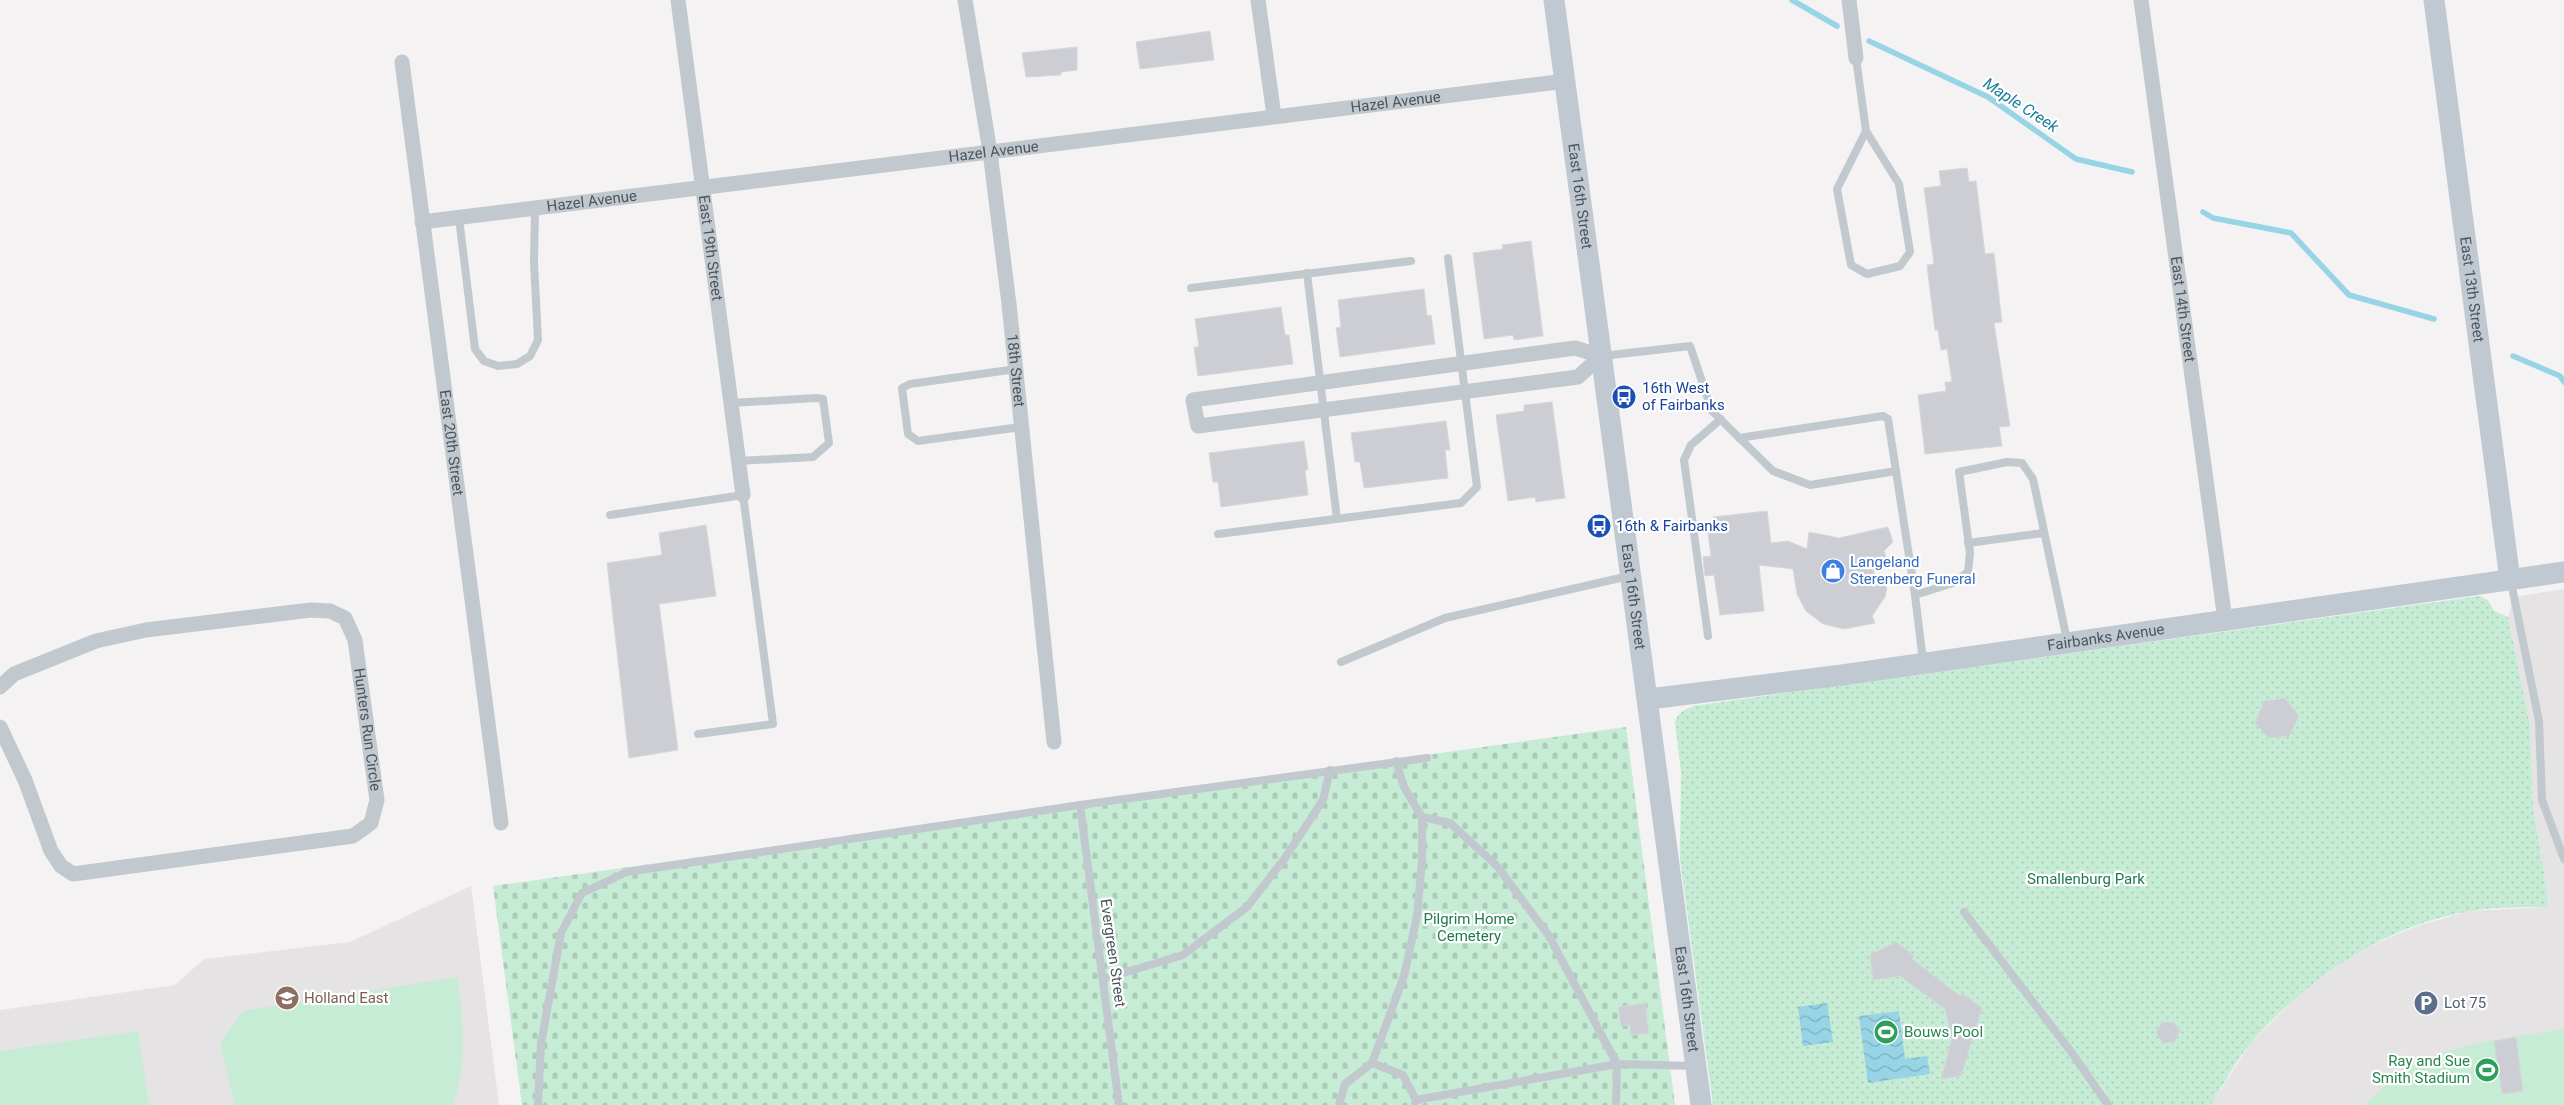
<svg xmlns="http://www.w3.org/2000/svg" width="2564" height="1105" font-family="Roboto,sans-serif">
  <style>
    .education { fill: #e5e3e3 }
    .grass { fill: #c6ecd5 }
    .cemetery { fill: url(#cemetery-stones) }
    .park { fill: url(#park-dots) }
    .water { fill: url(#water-waves) }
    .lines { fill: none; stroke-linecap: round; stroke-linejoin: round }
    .stream { stroke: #97d4e5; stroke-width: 5.5 }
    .building { fill: #ccced4; stroke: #d6d8dc }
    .lane { stroke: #c1c9cf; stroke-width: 8 }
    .street { stroke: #c1c9cf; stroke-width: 15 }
    .secondary { stroke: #c0c8d1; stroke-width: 21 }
    .labels { text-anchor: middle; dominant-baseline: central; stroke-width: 4.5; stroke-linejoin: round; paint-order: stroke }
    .street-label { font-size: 15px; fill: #4b555e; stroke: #fff }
    .transit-label { font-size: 15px; fill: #164399; stroke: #fff; text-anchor: start }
    .shop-label { font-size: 15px; fill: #366cbe; stroke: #fff; text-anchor: start }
    .park-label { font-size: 15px; fill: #217a4e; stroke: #fff }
    .education-label { font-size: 15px; fill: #785e54; stroke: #fff; text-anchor: start }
    .service-label { font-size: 15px; fill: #4e5e75; stroke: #fff; text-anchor: start }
    .leisure-label { font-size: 15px; fill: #27864d; stroke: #fff; text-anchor: start }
    .water-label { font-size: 16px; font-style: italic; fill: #1a7f9b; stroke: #fff }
  </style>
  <defs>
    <pattern id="cemetery-stones" width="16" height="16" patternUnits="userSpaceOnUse" patternTransform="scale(1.25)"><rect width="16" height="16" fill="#c6ecd5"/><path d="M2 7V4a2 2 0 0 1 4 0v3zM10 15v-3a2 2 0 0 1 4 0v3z" fill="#acccb9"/></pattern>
    <pattern id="park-dots" width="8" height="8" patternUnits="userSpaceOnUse" patternTransform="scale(1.25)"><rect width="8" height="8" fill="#c6ecd5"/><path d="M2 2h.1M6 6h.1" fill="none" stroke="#acccb9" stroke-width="1.8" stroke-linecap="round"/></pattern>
    <pattern id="water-waves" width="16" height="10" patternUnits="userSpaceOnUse" patternTransform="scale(1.25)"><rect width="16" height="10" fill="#97d4e5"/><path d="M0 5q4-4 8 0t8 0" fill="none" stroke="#7dafbd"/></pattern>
  </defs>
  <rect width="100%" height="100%" fill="#f4f2f2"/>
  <!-- education -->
  <g class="education">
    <polygon points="2564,589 2564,1105 2211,1105 2249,1045 2301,992 2357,952 2414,927 2470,911 2547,907 2547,891 2533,807 2530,725 2508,617 2514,597"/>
    <polygon points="471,886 499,1105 0,1105 0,1010 175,985 204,959 350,942"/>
  </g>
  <!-- grass -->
  <g class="grass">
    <path d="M458,977C462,1019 469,1065 452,1105H235L220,1043L243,1011Z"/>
    <path d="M2564,1029V1105H2365C2382,1087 2412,1063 2436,1055C2477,1040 2522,1036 2564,1029Z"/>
    <polygon points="138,1031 149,1105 0,1105 0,1051"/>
  </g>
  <!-- cemetery -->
  <polygon class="cemetery" points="1626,727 1675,1105 522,1105 493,886"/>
  <!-- park -->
  <path class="park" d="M2479,596L2488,600L2494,611L2508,617L2530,725L2533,807L2547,891V907C2522,907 2496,907 2471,911C2384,925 2306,979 2250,1044C2235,1062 2223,1085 2211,1105H1713L1680,859L1681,773L1675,722C1678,712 1684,710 1693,706Z"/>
  <!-- water -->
  <g class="water">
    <polygon points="1827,1003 1833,1042 1803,1046 1798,1007"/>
    <polygon points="1899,1011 1905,1059 1927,1056 1930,1074 1868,1083 1859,1016"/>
  </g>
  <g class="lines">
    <!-- stream -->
    <g class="stream">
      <polyline points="1792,0 1837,26"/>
      <polyline points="1869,41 1988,97 2076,159 2132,172"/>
      <polyline points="2203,212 2213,218 2291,233 2349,295 2434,319"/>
      <polyline points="2513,356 2560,376 2564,382"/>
    </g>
  </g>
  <!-- building -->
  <g class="building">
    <polygon points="1210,31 1214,60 1140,69 1136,42"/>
    <polygon points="1077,47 1077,70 1061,72 1061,75 1026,77 1022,53"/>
    <polygon points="1967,168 1969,182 1976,181 1985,254 1994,253 2002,322 1994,323 2010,426 1999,427 2002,446 1925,454 1918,395 1946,391 1945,382 1952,382 1947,349 1941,350 1938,330 1935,330 1927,265 1934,264 1924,188 1941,186 1939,171"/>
    <polygon points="1531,241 1543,336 1514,340 1513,335 1484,339 1473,253 1503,249 1502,245"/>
    <polygon points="1424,289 1427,316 1431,315 1435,344 1340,357 1336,328 1341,327 1338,300"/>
    <polygon points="1281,307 1285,335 1289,335 1293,364 1198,376 1194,347 1199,347 1195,319"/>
    <polygon points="1552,402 1565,498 1536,502 1535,497 1508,501 1496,415 1524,411 1524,405"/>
    <polygon points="1446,421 1450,450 1445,450 1448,478 1364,488 1360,462 1355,462 1351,433"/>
    <polygon points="1304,441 1308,470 1305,470 1308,495 1221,507 1218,482 1213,482 1209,453"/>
    <polygon points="1767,511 1771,543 1788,541 1807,549 1809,532 1839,538 1888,527 1893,542 1884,551 1887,560 1873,571 1887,588 1885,597 1872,616 1875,623 1844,629 1823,624 1806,611 1797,594 1793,569 1759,565 1764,611 1720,615 1714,575 1705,576 1703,557 1711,556 1707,526 1714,525 1713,517"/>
    <polygon points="706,525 716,596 659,604 678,750 629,758 607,563 662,555 659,533"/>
    <polygon points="2285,698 2299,716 2289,736 2269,738 2255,723 2264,701"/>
    <polygon points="1896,942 1914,956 1912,959 1960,996 1962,993 1982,1008 1961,1076 1941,1079 1952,1039 1945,1009 1900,976 1873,980 1870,955"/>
    <polygon points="1645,1003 1649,1033 1631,1035 1630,1025 1621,1026 1618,1007"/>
    <polygon points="2173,1022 2180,1031 2174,1042 2163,1043 2156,1033 2161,1023"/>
    <polygon points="2516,1037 2523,1091 2502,1094 2494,1041"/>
  </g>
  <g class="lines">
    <!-- lane -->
    <g class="lane">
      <polyline points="1856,58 1866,131 1899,184 1910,252 1900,266 1867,274 1851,265 1837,189 1866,131"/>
      <polyline points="459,218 475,349 484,361 498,366 517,364 530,356 538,340 534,263 535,209"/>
      <polyline points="1307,273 1337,519"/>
      <polyline points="1191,288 1411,261"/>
      <polyline points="1602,356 1690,346 1712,411 1773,471 1810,485 1896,471 1915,595"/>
      <polyline points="1016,369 910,384 902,388 908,434 918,441 1021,427"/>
      <polyline points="731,403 816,398 823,399 829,443 813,457 738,461"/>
      <polyline points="1739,438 1883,416 1888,419 1896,471"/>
      <polyline points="610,515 743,495 773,724 698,734"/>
      <polyline points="1218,534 1461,503 1477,487 1448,258"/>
      <polyline points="1968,543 2044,533"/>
      <polyline points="2511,582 2539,721 2542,800 2564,859"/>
      <polyline points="1708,636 1684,460 1691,445 1721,419"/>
      <polyline points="1923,661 1915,595 1953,583 1968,572 1970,553 1959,472 2007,462 2022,463 2033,479 2067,640"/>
      <polyline points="1341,662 1445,618 1629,576"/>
      <polyline points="1396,761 1404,787 1422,817 1450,823 1497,866 1549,936 1617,1064 1616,1105"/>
      <polyline points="1080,805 1119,1105"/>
      <polyline points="1964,912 2072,1053 2108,1105"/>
      <polyline points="1103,979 1183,955 1247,907 1285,858 1323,800 1330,770"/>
      <polyline points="1372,1063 1403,1075 1416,1100 1415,1104"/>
      <polyline points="1416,1100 1617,1064 1695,1066"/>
      <polyline points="538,1105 541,1044 561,933 582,893 627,872 1080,805 1427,758"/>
      <polyline points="1339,1105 1345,1084 1372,1063 1404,976 1417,916 1422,860 1422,817"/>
    </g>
    <!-- street -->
    <g class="street">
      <path id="s1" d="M678,0L743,495"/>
      <path id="s2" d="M965,0L990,152L1009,304L1054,742"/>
      <polyline points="1258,0 1274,116"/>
      <polyline points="1849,0 1856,58"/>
      <path id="s3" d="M2141,0L2225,620"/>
      <path id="s4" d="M402,62L501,823"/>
      <path id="s5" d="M422,222L1566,81"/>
      <polygon points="1575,348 1601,356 1578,377 1198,426 1193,400"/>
      <path id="s6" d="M0,687L14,674L96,641L146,630L311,610L330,611L345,618L355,640L377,800L371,823L353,836L73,874L61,866L51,851L25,780L0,727"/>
    </g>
    <!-- secondary -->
    <g class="secondary">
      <path id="s7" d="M1554,0L1701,1105"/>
      <path id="s8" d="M2434,0L2510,580"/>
      <path id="s9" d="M1649,699L1842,675L2564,572"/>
    </g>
  </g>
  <!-- icons -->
  <defs>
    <symbol id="bus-disc" viewBox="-11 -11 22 22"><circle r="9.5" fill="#1a4fb4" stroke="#fff"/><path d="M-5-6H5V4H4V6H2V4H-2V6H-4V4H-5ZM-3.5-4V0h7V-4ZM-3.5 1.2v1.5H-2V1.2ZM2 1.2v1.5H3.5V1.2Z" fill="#fff"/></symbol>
    <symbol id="shop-disc" viewBox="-11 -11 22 22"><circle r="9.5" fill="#3f7fe0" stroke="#fff"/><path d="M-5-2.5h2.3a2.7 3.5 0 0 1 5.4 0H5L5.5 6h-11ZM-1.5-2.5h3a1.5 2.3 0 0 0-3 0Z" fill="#fff"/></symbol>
    <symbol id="school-disc" viewBox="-11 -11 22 22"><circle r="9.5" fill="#8d6e63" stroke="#fff"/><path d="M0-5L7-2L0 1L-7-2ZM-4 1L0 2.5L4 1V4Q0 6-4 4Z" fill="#fff"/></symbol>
    <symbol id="parking-disc" viewBox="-11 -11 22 22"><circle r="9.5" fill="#5c6f8a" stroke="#fff"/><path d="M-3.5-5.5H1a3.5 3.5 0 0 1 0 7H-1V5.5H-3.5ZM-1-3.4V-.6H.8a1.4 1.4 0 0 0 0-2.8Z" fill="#fff"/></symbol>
    <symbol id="stadium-disc" viewBox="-11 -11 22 22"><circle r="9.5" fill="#2e9e5b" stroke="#fff"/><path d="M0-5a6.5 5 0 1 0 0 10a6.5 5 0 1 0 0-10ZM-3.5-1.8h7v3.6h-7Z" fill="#fff"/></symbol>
  </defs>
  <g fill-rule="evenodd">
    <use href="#bus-disc" x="1610" y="383" width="28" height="28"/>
    <use href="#bus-disc" x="1585" y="512" width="28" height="28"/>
    <use href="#shop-disc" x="1819" y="557" width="28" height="28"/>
    <use href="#school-disc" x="273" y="984" width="28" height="28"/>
    <use href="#parking-disc" x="2412" y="989" width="28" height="28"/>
    <use href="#stadium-disc" x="1872" y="1018" width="28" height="28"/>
    <use href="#stadium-disc" x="2473" y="1056" width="28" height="28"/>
  </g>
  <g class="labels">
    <!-- street labels -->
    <g class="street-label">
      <text stroke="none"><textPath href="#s5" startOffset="981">Hazel Avenue</textPath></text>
      <text stroke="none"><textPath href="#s5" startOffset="576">Hazel Avenue</textPath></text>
      <text stroke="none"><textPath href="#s7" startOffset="198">East 16th Street</textPath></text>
      <text stroke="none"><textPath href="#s5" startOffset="171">Hazel Avenue</textPath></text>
      <text stroke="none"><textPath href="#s1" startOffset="250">East 19th Street</textPath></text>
      <text stroke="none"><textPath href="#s8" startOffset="292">East 13th Street</textPath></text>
      <text stroke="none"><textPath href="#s3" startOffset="312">East 14th Street</textPath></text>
      <text stroke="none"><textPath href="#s2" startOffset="374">18th Street</textPath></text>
      <text stroke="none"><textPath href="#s4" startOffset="384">East 20th Street</textPath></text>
      <text stroke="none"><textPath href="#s7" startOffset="602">East 16th Street</textPath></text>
      <text stroke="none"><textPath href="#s9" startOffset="461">Fairbanks Avenue</textPath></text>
      <text stroke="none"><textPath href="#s6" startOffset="475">Hunters Run Circle</textPath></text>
      <text transform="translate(1113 953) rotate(82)">Evergreen Street</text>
      <text stroke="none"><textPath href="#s7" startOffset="1008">East 16th Street</textPath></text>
    </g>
    <!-- transit labels -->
    <g class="transit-label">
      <text x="1642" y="388">16th West<tspan x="1642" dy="17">of Fairbanks</tspan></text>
      <text x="1616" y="526">16th &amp; Fairbanks</text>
    </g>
    <!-- shop labels -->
    <g class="shop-label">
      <text x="1850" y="562">Langeland<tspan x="1850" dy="17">Sterenberg Funeral</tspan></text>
    </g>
    <!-- park labels -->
    <g class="park-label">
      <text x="2086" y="879">Smallenburg Park</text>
      <text x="1469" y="919">Pilgrim Home<tspan x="1469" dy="17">Cemetery</tspan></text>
    </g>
    <!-- education labels -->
    <g class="education-label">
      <text x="304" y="998">Holland East</text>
    </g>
    <!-- service labels -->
    <g class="service-label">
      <text x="2444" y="1003">Lot 75</text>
    </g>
    <!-- leisure labels -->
    <g class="leisure-label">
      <text x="1904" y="1032">Bouws Pool</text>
      <text x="2470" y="1061" text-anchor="end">Ray and Sue<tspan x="2470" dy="17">Smith Stadium</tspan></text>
    </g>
    <!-- water labels -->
    <g class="water-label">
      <text transform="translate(2021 105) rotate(33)">Maple Creek</text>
    </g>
  </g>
</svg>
